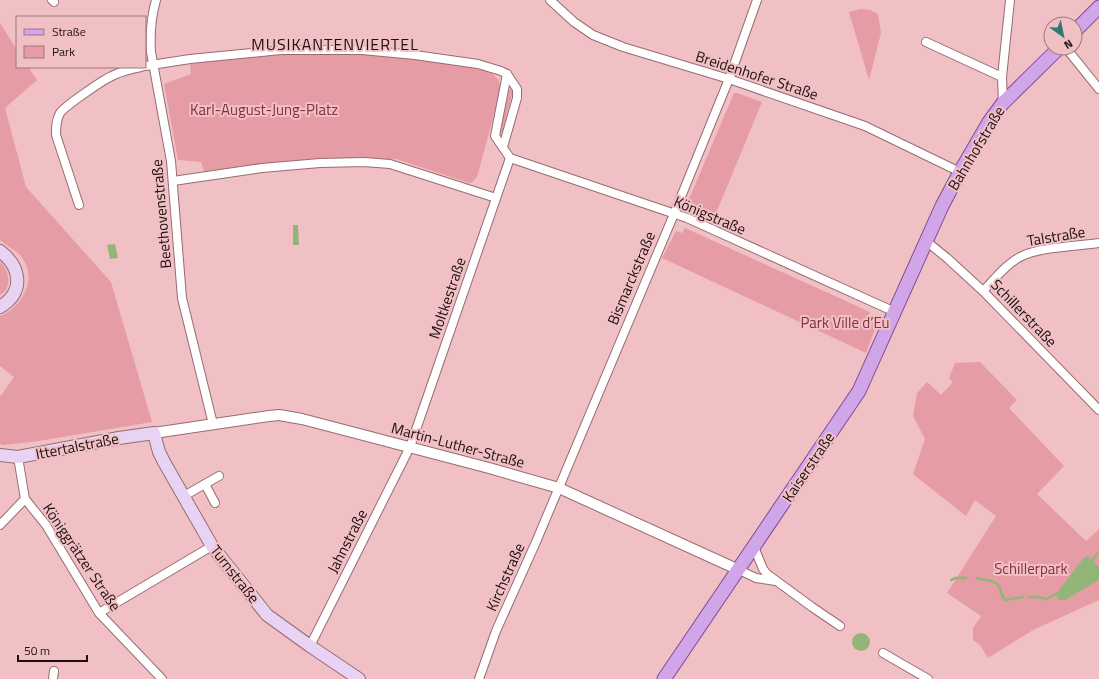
<svg xmlns="http://www.w3.org/2000/svg" width="1099" height="679" font-family="'Titillium Web',sans-serif">
  <style>
    .green { fill: #e59ca4 }
    .water { fill: #93b578 }
    .lines { fill: none; stroke-linecap: round; stroke-linejoin: round }
    .stream { stroke: #93b578; stroke-width: 2.5 }
    .minor-casing { stroke: #976c70; stroke-width: 10 }
    .tertiary-casing { stroke: #976c70; stroke-width: 12 }
    .secondary-casing { stroke: #976c70; stroke-width: 14 }
    .primary-casing { stroke: #7f4b94; stroke-width: 15 }
    .minor { stroke: #fff; stroke-width: 8 }
    .tertiary { stroke: #fff; stroke-width: 10 }
    .secondary { stroke: #e8d3f4; stroke-width: 12 }
    .primary { stroke: #d1a6e9; stroke-width: 13 }
    .labels { text-anchor: middle; dominant-baseline: central; stroke-width: 4; stroke-linejoin: round; paint-order: stroke }
    .street-label { font-size: 15px; fill: #1f0f11; stroke: #f0c0c4 }
    .park-label { font-size: 15px; fill: #872e40; stroke: #f0c0c4 }
    .neighbourhood-label { font-size: 16px; letter-spacing: 1px; fill: #1f0f11; stroke: #f0c0c4 }
  </style>
  <rect width="100%" height="100%" fill="#f0c0c4"/>
  <!-- green -->
  <g class="green">
    <polygon points="860,9 871,10 878,14 881,33 869,80 849,12"/>
    <path d="M0,23L17,50V67H28L37,80L5,108L26,187L111,282L152,422L39,441L3,445L0,444V397L14,377L0,366V316C23,307 39,277 20,255C15,250 6,245 0,240Z"/>
    <polygon points="295,52 390,54 455,64 490,72 498,79 500,85 500,92 477,177 471,183 469,183 396,159 335,159 290,161 204,172 201,162 178,160 164,84 191,74 190,64 258,54"/>
    <polygon points="511,89 513,91 502,132 500,133 509,90"/>
    <polygon points="734,93 737,93 762,102 714,218 692,208 690,206 689,199"/>
    <polygon points="685,228 870,312 867,319 877,324 866,353 662,258 676,231 682,233"/>
    <path d="M0,262C9,270 13,288 0,295Z"/>
    <polygon points="980,362 1017,400 1009,408 1064,466 1037,494 1086,541 1099,529 1099,600 1033,630 988,658 980,645 973,640 973,628 981,616 947,593 996,516 975,500 966,516 913,474 925,439 913,416 917,393 927,382 941,395 953,382 949,378 955,363"/>
  </g>
  <!-- water -->
  <g class="water">
    <polygon points="293,225 298,225 299,245 293,245"/>
    <polygon points="115,244 118,258 110,259 107,245"/>
    <polygon points="1088,556 1099,567 1099,580 1065,600 1059,600 1056,595 1057,593 1082,560 1085,557"/>
    <circle cx="861" cy="642" r="9"/>
  </g>
  <g class="lines">
    <!-- stream -->
    <g class="stream">
      <polyline points="1091,562 1099,552"/>
      <path d="M977,578C984,580 997,580 1000,588C1002,593 1001,596 1005,600L1023,597"/>
      <polyline points="951,580 956,578 966,578"/>
      <polyline points="1029,597 1038,597 1046,599 1058,593"/>
    </g>
    <defs>
      <g id="minor">
        <polyline points="52,0 54,2"/>
        <path d="M156,0C151,17 150,35 151,52L171,161L182,298L213,424"/>
        <polyline points="550,0 574,22 593,35 623,47 729,79 865,126 960,172"/>
        <polyline points="926,42 1002,77"/>
        <polyline points="1066,48 1099,89"/>
        <polyline points="145,66 190,59 281,50 362,50 415,55 478,64 501,71 507,74 517,89 517,98 503,147"/>
        <polyline points="507,74 495,136 510,158"/>
        <polyline points="1003,103 1002,77 1010,0"/>
        <polyline points="510,158 687,218 895,312"/>
        <polyline points="173,181 262,168 320,163 364,162 390,164 496,198"/>
        <path d="M79,205L56,135C56,127 56,120 60,113C65,106 104,79 114,75C122,71 131,69 141,67"/>
        <polyline points="926,241 947,258 983,291 1099,410"/>
        <path d="M983,291C995,279 1007,263 1022,256C1040,247 1078,246 1099,243"/>
        <polyline points="18,457 25,499 46,525 99,613 162,679"/>
        <polyline points="205,484 215,503"/>
        <polyline points="184,496 219,476"/>
        <polyline points="0,525 25,499"/>
        <polyline points="754,547 763,569 767,574 812,607 840,626"/>
        <polyline points="739,570 756,578 776,581"/>
        <polyline points="99,613 212,546"/>
        <polyline points="310,646 410,447 510,158"/>
        <polyline points="883,653 928,679"/>
        <polyline points="53,679 54,671"/>
        <polyline points="479,679 496,631 536,542 674,214 729,79 757,0"/>
      </g>
      <polyline id="tertiary" points="154,433 269,416 279,415 302,419 489,468 559,488 739,570"/>
      <g id="secondary">
        <path d="M0,251C21,267 25,292 0,307"/>
        <polyline points="0,455 18,457 119,438 154,433 159,452 164,462 212,546 267,615 310,646 359,679"/>
      </g>
      <g id="primary">
        <polyline points="1075,31 1099,7"/>
        <polyline points="664,679 859,391 942,206 960,172 989,122 1003,103 1059,48"/>
      </g>
    </defs>
    <!-- minor casing -->
    <use href="#minor" class="minor-casing"/>
    <!-- tertiary casing -->
    <use href="#tertiary" class="tertiary-casing"/>
    <!-- secondary casing -->
    <use href="#secondary" class="secondary-casing"/>
    <!-- primary casing -->
    <use href="#primary" class="primary-casing"/>
    <!-- minor -->
    <use href="#minor" class="minor"/>
    <!-- tertiary -->
    <use href="#tertiary" class="tertiary"/>
    <!-- secondary -->
    <use href="#secondary" class="secondary"/>
    <!-- primary -->
    <use href="#primary" class="primary"/>
  </g>
  <g class="labels">
    <!-- street labels -->
    <g class="street-label">
      <text transform="translate(757 75) rotate(18)">Breidenhofer Straße</text>
      <text transform="translate(976 148) rotate(-59)">Bahnhofstraße</text>
      <text transform="translate(161 214) rotate(-95)">Beethovenstraße</text>
      <text transform="translate(710 215) rotate(23)">Königstraße</text>
      <text transform="translate(1056 236) rotate(-9)">Talstraße</text>
      <text transform="translate(631 278) rotate(-67)">Bismarckstraße</text>
      <text transform="translate(447 298) rotate(-71)">Moltkestraße</text>
      <text transform="translate(1024 313) rotate(46)">Schillerstraße</text>
      <text transform="translate(458 445) rotate(15)">Martin-Luther-Straße</text>
      <text transform="translate(77 446) rotate(-11)">Ittertalstraße</text>
      <text transform="translate(808 467) rotate(-56)">Kaiserstraße</text>
      <text transform="translate(347 541) rotate(-63)">Jahnstraße</text>
      <text transform="translate(82 557) rotate(56)">Königgrätzer Straße</text>
      <text transform="translate(235 574) rotate(52)">Turnstraße</text>
      <text transform="translate(505 577) rotate(-66)">Kirchstraße</text>
    </g>
    <!-- park labels -->
    <g class="park-label">
      <text x="264" y="109">Karl-August-Jung-Platz</text>
      <text x="845" y="322">Park Ville d’Eu</text>
      <text x="1031" y="568">Schillerpark</text>
    </g>
    <!-- neighbourhood labels -->
    <g class="neighbourhood-label">
      <text x="335" y="44">MUSIKANTENVIERTEL</text>
    </g>
  </g>
  <!-- legend -->
  <rect x="16" y="16" width="130" height="52" fill="#f0c0c4" stroke="#9c797c"/>
  <rect x="24" y="29" width="20" height="6" fill="#d1a6e9" stroke="#9c797c"/>
  <text x="52" y="36" font-size="12" fill="#1f0f11">Straße</text>
  <rect x="24" y="46" width="20" height="12" fill="#e59ca4" stroke="#9c797c"/>
  <text x="52" y="56" font-size="12" fill="#1f0f11">Park</text>
  <!-- north arrow -->
  <g transform="translate(1063 36) rotate(147)"><circle r="19" fill="#f0c0c4" stroke="#9c797c"/>
  <path d="M0-3L7 15L0 10L-7 15Z" fill="#2e7875"/>
  <text y="-6" font-size="11" font-weight="bold" text-anchor="middle" fill="#1f0f11">N</text>
  </g>
  <!-- scale -->
  <path d="M18 655v6h69v-6" fill="none" stroke="#1f0f11" stroke-width="2"/>
  <text x="24" y="655" font-size="12" fill="#1f0f11" stroke="#f0c0c4" stroke-width="3" paint-order="stroke">50 m</text>
</svg>
